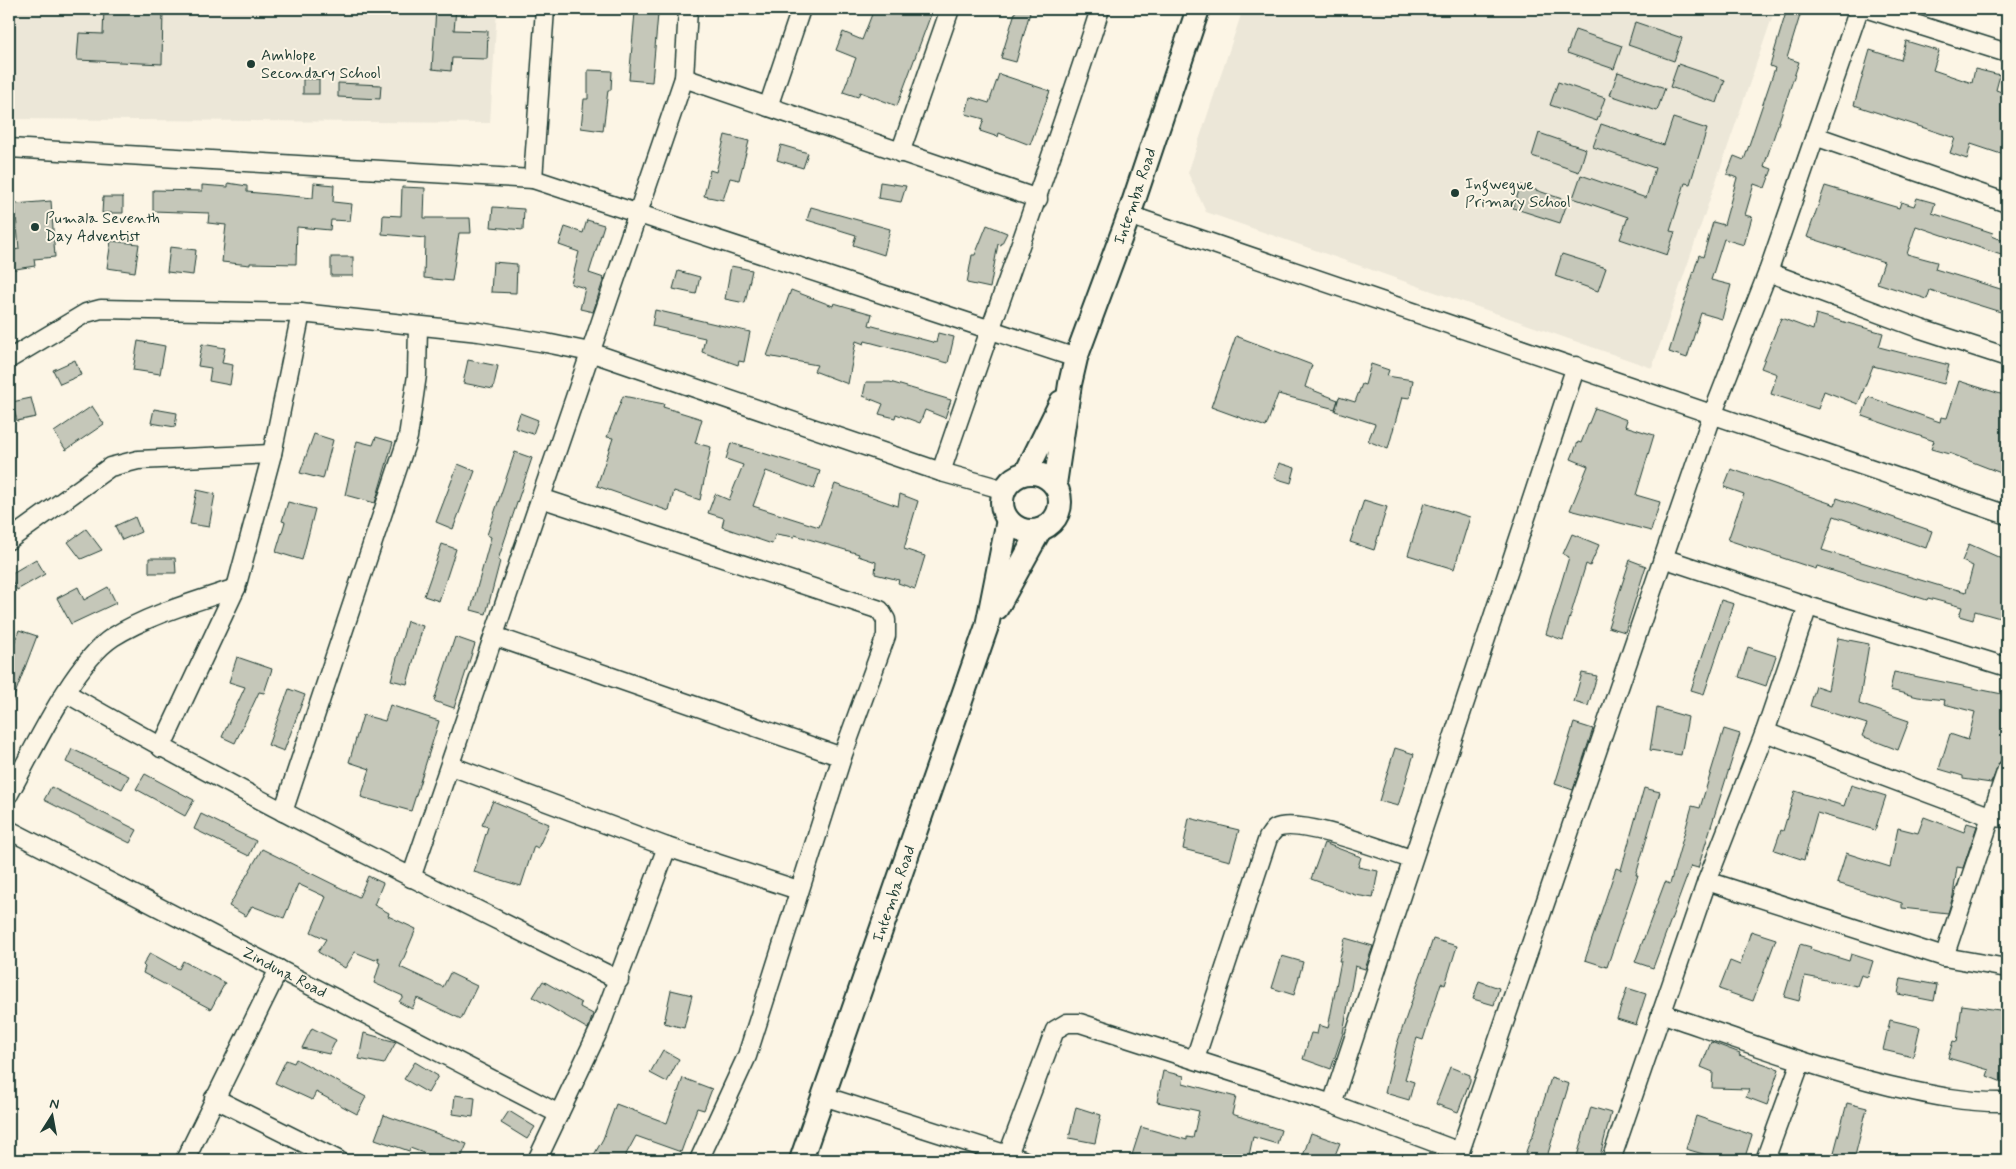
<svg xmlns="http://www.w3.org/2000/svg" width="2016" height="1169" font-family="Mynerve,sans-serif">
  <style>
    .built { fill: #ece7d8 }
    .building { fill: #c5c7b9; stroke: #1f3d34 }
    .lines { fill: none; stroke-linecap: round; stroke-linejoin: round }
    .minor-casing { stroke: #1f3d34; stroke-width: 21 }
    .tertiary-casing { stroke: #1f3d34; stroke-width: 26 }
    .minor { stroke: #fcf5e5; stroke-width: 18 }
    .tertiary { stroke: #fcf5e5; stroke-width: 22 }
    .poi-dot { fill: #1f3d34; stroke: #fcf5e5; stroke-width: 2 }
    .labels { text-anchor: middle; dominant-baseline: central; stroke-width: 4; stroke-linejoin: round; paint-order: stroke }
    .poi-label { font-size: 16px; fill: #1f3d34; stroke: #fcf5e5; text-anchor: start }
    .street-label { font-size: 16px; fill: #1f3d34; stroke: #fcf5e5 }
  </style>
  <rect width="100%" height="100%" fill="#fcf5e5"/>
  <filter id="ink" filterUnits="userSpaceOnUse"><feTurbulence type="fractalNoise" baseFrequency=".02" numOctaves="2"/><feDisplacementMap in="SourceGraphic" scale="10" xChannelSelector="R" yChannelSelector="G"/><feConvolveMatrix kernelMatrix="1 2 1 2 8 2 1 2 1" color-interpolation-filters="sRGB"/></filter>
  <g filter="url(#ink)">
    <!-- built -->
    <g class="built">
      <polygon points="9,9 497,9 490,123 9,119"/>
      <polygon points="1243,9 1775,9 1652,368 1206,212 1188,173"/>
    </g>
    <!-- building -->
    <g class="building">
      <polygon points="104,9 163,9 162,64 77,60 79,33 103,34"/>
      <polygon points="436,9 456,9 454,30 488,31 487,59 452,58 451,71 432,69"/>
      <polygon points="874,9 933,9 897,106 860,92 858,97 843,92 856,58 836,50 843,32 862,40"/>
      <polygon points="1016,9 1031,9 1016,62 1001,58"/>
      <polygon points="1787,9 1802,9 1787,58 1799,62 1764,166 1772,169 1765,188 1754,184 1745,215 1752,217 1744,245 1724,239 1711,280 1731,285 1722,319 1701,313 1687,358 1669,352 1699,255 1703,257 1713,222 1724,225 1737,178 1727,174 1734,156 1744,160 1775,68 1770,66"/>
      <polygon points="635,12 658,14 652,82 629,80"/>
      <polygon points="1635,22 1682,38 1674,61 1628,45"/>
      <polygon points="1575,30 1622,46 1614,69 1567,53"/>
      <polygon points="1906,41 1939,51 1933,70 1972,83 1975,69 2000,75 1996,90 2007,94 2007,156 1971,144 1967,159 1950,153 1955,138 1854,105 1870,50 1901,60"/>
      <polygon points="1678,64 1725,80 1717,103 1670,87"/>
      <polygon points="588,70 612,71 611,90 608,90 603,131 581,128 584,99 588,99"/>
      <polygon points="1618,72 1665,88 1657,111 1610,95"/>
      <polygon points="999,74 1050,91 1030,145 999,133 998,137 980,131 984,119 966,114 970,97 989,103"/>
      <rect x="303" y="79" width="16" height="15"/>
      <polygon points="1558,82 1605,98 1597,121 1550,105"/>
      <polygon points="338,83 381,85 380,99 338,97"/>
      <polygon points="1673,118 1707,129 1690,184 1685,183 1670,231 1675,232 1667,255 1620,239 1628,217 1573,198 1581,175 1646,198 1655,168 1593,147 1601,124 1664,145"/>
      <polygon points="1539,133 1586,149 1579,172 1532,156"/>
      <polygon points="725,135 749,141 739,180 730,178 723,200 704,196 710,170 716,172"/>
      <polygon points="781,145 808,153 803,168 777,160"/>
      <polygon points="880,182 906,186 901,202 878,198"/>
      <polygon points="228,183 247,186 247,192 313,198 314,183 334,185 333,202 352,204 350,221 331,220 330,230 297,227 296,264 250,263 250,265 222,262 226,225 208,223 209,213 153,211 153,190 202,191 202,185 228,187"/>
      <polygon points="1521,185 1568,201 1560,223 1513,208"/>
      <polygon points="1825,186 1899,208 1901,202 1914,206 1917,198 1935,203 1932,213 1993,233 1992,236 2007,242 2007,257 1916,226 1907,254 1937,262 1935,269 2007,291 2007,314 1930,290 1927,299 1877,283 1884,262 1807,237"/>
      <polygon points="402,187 425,188 424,218 470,218 471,233 459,233 452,281 424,278 425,238 382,234 383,215 401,216"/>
      <polygon points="103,197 123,197 123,213 102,213"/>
      <polygon points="51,201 55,257 34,259 35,266 9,270 9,251 19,249 15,204"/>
      <polygon points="493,207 524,209 523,230 491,227"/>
      <polygon points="811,207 890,229 884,255 853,245 856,235 807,220"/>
      <polygon points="587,220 604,225 589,273 604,278 593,312 580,309 585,288 571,284 579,252 559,245 565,227 583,233"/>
      <polygon points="987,225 1007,233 1001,245 998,244 990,288 967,283 972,255 975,255"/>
      <polygon points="111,241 139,244 135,272 107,268"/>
      <polygon points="170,247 196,250 193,275 167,272"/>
      <polygon points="1562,254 1606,268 1598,291 1555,276"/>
      <rect x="331" y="257" width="22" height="19"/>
      <polygon points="493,262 517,264 516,293 491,292"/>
      <polygon points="731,266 752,270 745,303 725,299"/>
      <polygon points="678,271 700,277 696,294 673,289"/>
      <polygon points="791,290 833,306 834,303 872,314 869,325 936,343 938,333 954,337 948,363 865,341 864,344 856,341 848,384 814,371 817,365 767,356"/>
      <polygon points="655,310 750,332 744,362 739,361 738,365 702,352 705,338 652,326"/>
      <polygon points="1816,314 1883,333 1879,347 1949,365 1944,384 1873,366 1858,404 1824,391 1818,409 1771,394 1777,374 1761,368 1781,318 1813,330"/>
      <polygon points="1236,336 1312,365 1305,387 1338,400 1335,409 1278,394 1266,427 1211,407"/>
      <polygon points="138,341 165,346 160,374 133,370"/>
      <polygon points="202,344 225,348 222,363 233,365 230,385 209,381 211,368 198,366"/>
      <polygon points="75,360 81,375 60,384 53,370"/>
      <polygon points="468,360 498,366 493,389 463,383"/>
      <polygon points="1371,364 1389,370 1387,376 1413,380 1410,398 1402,397 1388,449 1368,441 1375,424 1335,411 1339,397 1355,402 1362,384 1365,385"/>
      <polygon points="1959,381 2007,396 2007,458 2001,473 1949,453 1949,454 1931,449 1934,441 1862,416 1869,397 1940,422 1941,417 1947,418"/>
      <polygon points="866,382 890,382 951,400 945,418 925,410 920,423 896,414 895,418 879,414 883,404 863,396"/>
      <polygon points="623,396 664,404 663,407 702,419 695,443 711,447 700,500 674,491 669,511 597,486 613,438 607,437"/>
      <polygon points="31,398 36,417 17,421 12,402"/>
      <polygon points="92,406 104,424 66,450 54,432"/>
      <polygon points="1595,408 1627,420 1625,426 1654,435 1636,495 1660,502 1651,531 1570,510 1588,466 1571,459 1578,442 1581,443"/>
      <polygon points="154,409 177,413 175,427 151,423"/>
      <polygon points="520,413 538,420 533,434 515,428"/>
      <polygon points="314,434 333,440 323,479 300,473"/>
      <polygon points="376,437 393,442 375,503 345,495 357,441 373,445"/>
      <polygon points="731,443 820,471 814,489 766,471 753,506 819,527 835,484 898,506 900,494 918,501 904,549 925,556 915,589 898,583 899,580 875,574 876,562 858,556 859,554 795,535 794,537 776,534 772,544 722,527 724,518 708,513 715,494 729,500 743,465 726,459"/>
      <polygon points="515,452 532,458 498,560 500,561 486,614 471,610 491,537 487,535"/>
      <polygon points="1279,463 1295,468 1291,483 1274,478"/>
      <polygon points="458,464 475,471 453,529 436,522"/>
      <polygon points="1731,469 1835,505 1837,498 1932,531 1926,548 1834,516 1822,550 1950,589 1951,588 1966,592 1973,566 1962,561 1969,544 2007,561 2007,620 1975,611 1973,620 1959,616 1962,607 1928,598 1927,600 1817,566 1816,569 1728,540 1744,494 1724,487"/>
      <polygon points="197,490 215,494 209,527 190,524"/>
      <polygon points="1364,500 1387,507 1374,550 1350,542"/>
      <polygon points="288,502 315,509 302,560 276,552 285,522 282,521"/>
      <polygon points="1424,503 1470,517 1454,569 1408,555"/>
      <polygon points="135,517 141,532 122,540 115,526"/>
      <polygon points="86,529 102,550 81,559 68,542"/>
      <polygon points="1572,534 1599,545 1590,566 1586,564 1563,640 1546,634 1569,557 1563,554"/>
      <polygon points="442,544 456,549 439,601 424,596"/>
      <polygon points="149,558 175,558 176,573 149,573"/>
      <polygon points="36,559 45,574 17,590 9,575"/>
      <polygon points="1630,560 1646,566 1625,632 1608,627"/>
      <polygon points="78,587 84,600 108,587 116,603 71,624 57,598"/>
      <polygon points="1721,600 1734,604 1704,694 1691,690"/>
      <polygon points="407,621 423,626 407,684 391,680"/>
      <polygon points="19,630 37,636 10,707 9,658"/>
      <polygon points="455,637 475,644 454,708 434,701"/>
      <polygon points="1838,638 1869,644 1859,704 1909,721 1898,750 1862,736 1867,724 1810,706 1816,686 1828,690"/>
      <polygon points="1748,647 1776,656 1766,686 1739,677"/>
      <polygon points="237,657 272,669 264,693 259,692 235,743 222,737 245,687 229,682"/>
      <polygon points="1894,672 2007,695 2007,729 2005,728 2001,761 1991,783 1963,779 1963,776 1939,769 1950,734 1968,740 1975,712 1944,704 1945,700 1918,697 1890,690"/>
      <polygon points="1582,673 1597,676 1588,706 1574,702"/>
      <polygon points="289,689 305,695 284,751 268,745"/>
      <polygon points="390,705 439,721 411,811 361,797 370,769 349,762 363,715 385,721"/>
      <polygon points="1657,708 1688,717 1681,755 1650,750"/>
      <polygon points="1574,723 1593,729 1573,790 1555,784"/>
      <polygon points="1724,729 1740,734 1698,868 1691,866 1653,968 1635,962 1665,882 1670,884 1692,806 1700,808"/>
      <polygon points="1395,748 1414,754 1398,806 1379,801"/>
      <polygon points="72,749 129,776 122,789 66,762"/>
      <polygon points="145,774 194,800 185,816 136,789"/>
      <polygon points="1851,785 1886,796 1875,830 1817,813 1804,860 1774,850 1781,830 1783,831 1795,791 1844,806"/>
      <polygon points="51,787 137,830 130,843 44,800"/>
      <polygon points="1644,788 1660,792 1636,875 1638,875 1607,967 1585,960 1616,868 1621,870"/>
      <polygon points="493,801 549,824 538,848 534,846 521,886 474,872 488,827 482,825"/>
      <polygon points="201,814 256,841 249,856 194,829"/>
      <polygon points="1924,817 1964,832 1967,823 1977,826 1963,868 1957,867 1953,896 1948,913 1902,908 1902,903 1837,883 1846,853 1890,867 1898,828 1918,833"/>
      <polygon points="1189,818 1239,830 1230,861 1183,849"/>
      <polygon points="1324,843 1361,857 1358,867 1378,871 1373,898 1355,895 1311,879"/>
      <polygon points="262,849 359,897 368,876 383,883 374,905 389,913 388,916 416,929 400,967 443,987 450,973 477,986 461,1019 417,998 412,1009 399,1002 403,996 374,983 380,963 378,962 379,957 375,960 355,952 345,968 318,952 326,939 311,932 326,897 298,884 284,918 252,906 246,916 229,906"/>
      <polygon points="1751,931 1776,939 1753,1001 1719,989 1730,961 1740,965"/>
      <polygon points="1345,938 1373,946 1365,969 1355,966 1343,1033 1331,1069 1303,1059 1311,1033 1317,1034 1319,1025 1328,1028 1341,961 1339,961"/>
      <polygon points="1433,939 1457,946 1445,985 1441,983 1423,1040 1417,1038 1405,1079 1414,1082 1409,1100 1385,1093 1397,1044"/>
      <polygon points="1800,944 1811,947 1810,949 1849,961 1851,954 1873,961 1868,977 1861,975 1857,986 1805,976 1799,1001 1784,997"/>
      <polygon points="150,953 179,969 183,961 225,983 211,1009 143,973 145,967 143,965"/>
      <polygon points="1282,956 1303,962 1294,995 1272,988"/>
      <polygon points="1901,978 1937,985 1934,1001 1898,994"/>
      <polygon points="543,981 581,1003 580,1007 593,1014 588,1029 533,997"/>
      <polygon points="1479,981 1499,988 1494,1005 1473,999"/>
      <polygon points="1627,988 1646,994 1636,1025 1617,1019"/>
      <polygon points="671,990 692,995 684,1028 664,1023"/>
      <polygon points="1962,1005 2007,1011 2007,1084 1987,1076 1989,1070 1948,1058 1953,1041 1957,1042"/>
      <polygon points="1890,1020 1920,1027 1913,1057 1883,1050"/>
      <polygon points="312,1028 336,1040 329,1054 302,1048"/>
      <polygon points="364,1033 396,1042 384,1064 359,1059"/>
      <polygon points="1711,1042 1740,1053 1739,1055 1779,1069 1767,1105 1746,1097 1749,1089 1712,1088 1713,1072 1701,1067"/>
      <polygon points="663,1050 679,1059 667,1082 650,1073"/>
      <polygon points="296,1059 366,1097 357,1114 316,1092 312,1100 275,1083 286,1060 294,1063"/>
      <polygon points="415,1062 438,1076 428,1093 404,1079"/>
      <polygon points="1450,1067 1470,1075 1470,1081 1458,1112 1436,1104"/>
      <polygon points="1163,1071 1184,1076 1183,1083 1236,1097 1232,1114 1281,1130 1277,1144 1253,1137 1248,1160 1151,1160 1132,1155 1141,1127 1187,1140 1187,1137 1193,1138 1199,1111 1157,1102"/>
      <polygon points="683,1078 712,1089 704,1110 697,1108 681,1152 636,1136 623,1160 591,1160 603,1139 616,1104 667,1123"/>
      <polygon points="1551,1078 1569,1084 1546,1160 1523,1160 1531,1138 1532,1138"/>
      <polygon points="455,1095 475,1098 473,1117 453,1114"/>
      <polygon points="1847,1103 1867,1108 1854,1160 1832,1160"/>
      <polygon points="1076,1107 1101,1115 1095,1143 1069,1138"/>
      <polygon points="1591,1107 1611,1113 1599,1160 1576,1160"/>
      <polygon points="509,1111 535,1127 527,1139 501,1123"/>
      <polygon points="384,1115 467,1144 460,1160 442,1160 410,1148 409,1151 375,1139"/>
      <polygon points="1696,1116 1752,1135 1744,1160 1723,1160 1686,1149"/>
      <polygon points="1311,1133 1340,1143 1333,1160 1316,1160 1303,1156"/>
    </g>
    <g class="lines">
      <defs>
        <g id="minor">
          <polyline points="1868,9 2007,53"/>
          <polyline points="684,78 1038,199"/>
          <polyline points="768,107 801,9"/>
          <polyline points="1815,136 2007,203"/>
          <polyline points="9,148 533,179 1076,358"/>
          <polyline points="900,153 950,9"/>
          <polyline points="533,179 545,9"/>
          <polyline points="1129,215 2007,515"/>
          <polyline points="1768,272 1921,329 2007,357"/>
          <polyline points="9,359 86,313 101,309 301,313 479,332 546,343 590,352 941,472 1005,490"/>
          <path d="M941,472C993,317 1051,165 1100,9"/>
          <polyline points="541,498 880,610 886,620 886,636 842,757 747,1056 699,1160"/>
          <polyline points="9,540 110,467 138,460 272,454"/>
          <polyline points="1663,558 1808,606 2007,667"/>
          <polyline points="494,636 842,757"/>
          <path d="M66,693C246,797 432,888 619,980"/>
          <polyline points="1765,732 1992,817 2007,818"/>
          <polyline points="161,748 236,588 272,454 301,313"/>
          <polyline points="451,766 667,847 798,890"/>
          <path d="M9,794C33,751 73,663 113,637C150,614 195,602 236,588"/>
          <polyline points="283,812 408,437 417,375 418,326"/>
          <path id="s1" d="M9,830L559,1114"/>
          <polyline points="411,878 684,78 688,9"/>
          <polyline points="1707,881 1944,957 2007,968"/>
          <polyline points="1944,957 2007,769"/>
          <path d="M1661,1013C1737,1039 1812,1067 1890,1086C1930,1095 1966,1103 2007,1102"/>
          <path d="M1195,1059L1268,838C1270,835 1273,831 1275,829C1297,816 1386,851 1411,859"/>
          <polyline points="823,1096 1023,1160"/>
          <polyline points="214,1098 338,1160"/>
          <polyline points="1332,1104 1576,366"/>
          <polyline points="185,1160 279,969"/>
          <polyline points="537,1160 599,1030 667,847"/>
          <polyline points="1006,1160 1055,1030 1067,1023 1080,1023 1332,1104 1460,1152"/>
          <polyline points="1457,1160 1713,413 1768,272 1859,9"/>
          <polyline points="1611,1160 1707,881 1765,732 1808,606"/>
          <polyline points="1765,1160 1801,1061"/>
        </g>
        <g id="tertiary">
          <polyline points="1026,473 1061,402"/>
          <circle cx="1031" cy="502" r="29"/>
          <path id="s2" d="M1055,484L1070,384L1076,358L1129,215L1198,9"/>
          <polyline points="997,608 1040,530"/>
          <path id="s3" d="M801,1160L987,626L1008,520"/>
        </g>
      </defs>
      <!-- minor casing -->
      <use href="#minor" class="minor-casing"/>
      <!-- tertiary casing -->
      <use href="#tertiary" class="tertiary-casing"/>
      <!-- minor -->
      <use href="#minor" class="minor"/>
      <!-- tertiary -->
      <use href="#tertiary" class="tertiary"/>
    </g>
  </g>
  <!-- markers -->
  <g class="poi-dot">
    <circle cx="251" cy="64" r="5"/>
    <circle cx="1455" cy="193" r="5"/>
    <circle cx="35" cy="227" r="5"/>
  </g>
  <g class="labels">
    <!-- poi labels -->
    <g class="poi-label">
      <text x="261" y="55">Amhlope<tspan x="261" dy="18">Secondary School</tspan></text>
      <text x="1465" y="184">Ingwegwe<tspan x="1465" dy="18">Primary School</tspan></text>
      <text x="45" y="218">Pumala Seventh<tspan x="45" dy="18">Day Adventist</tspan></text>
    </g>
    <!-- street labels -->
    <g class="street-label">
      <text stroke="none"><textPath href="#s2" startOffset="300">Intemba Road</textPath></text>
      <text stroke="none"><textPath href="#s3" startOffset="282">Intemba Road</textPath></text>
      <text stroke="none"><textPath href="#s1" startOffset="310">Zinduna Road</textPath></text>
    </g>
  </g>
  <!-- margin -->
  <rect width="2016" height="1169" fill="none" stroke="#fcf5e5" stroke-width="30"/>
  <rect x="15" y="15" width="1986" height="1139" fill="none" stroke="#1f3d34" stroke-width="2" filter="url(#ink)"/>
  <!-- north arrow -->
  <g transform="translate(52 1116) rotate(11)" stroke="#fcf5e5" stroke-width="4" paint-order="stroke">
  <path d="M0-4L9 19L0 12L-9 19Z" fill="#1f3d34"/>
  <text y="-8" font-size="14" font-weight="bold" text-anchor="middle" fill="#1f3d34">N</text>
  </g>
</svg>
